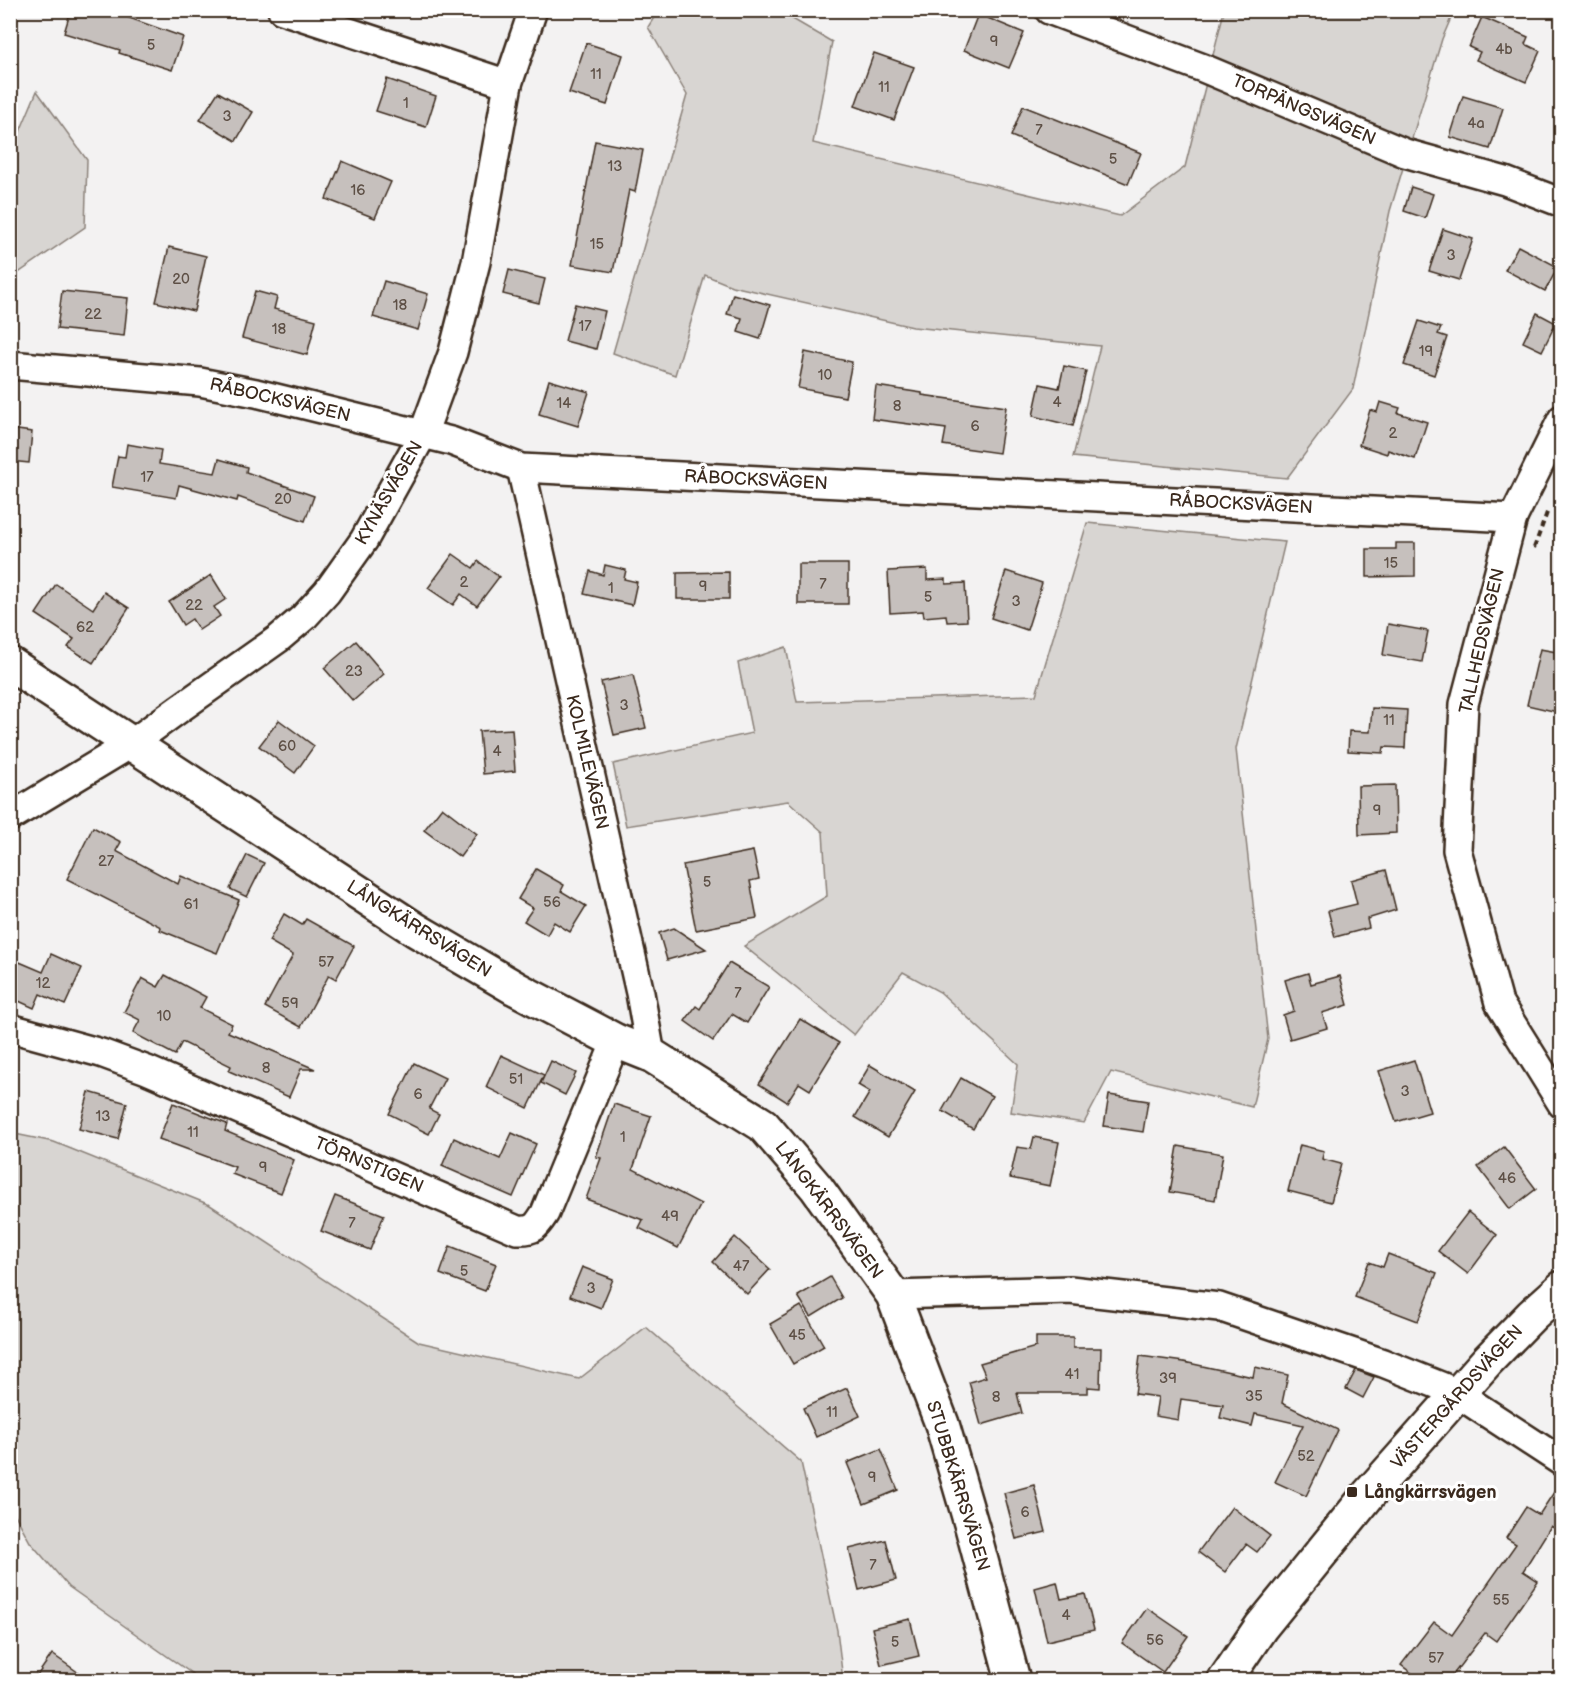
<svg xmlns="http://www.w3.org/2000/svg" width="1572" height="1691" font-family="'Balsamiq Sans',sans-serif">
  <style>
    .green { fill: #d8d5d2; stroke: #8a8078; stroke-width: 1.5 }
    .building { fill: #c6c0bd; stroke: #3b2a1e; stroke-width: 1.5 }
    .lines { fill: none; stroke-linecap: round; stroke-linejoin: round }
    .minor-casing { stroke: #3b2a1e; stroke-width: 32 }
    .tertiary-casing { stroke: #3b2a1e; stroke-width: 38 }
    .path { stroke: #3b2a1e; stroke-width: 4; stroke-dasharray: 6 4.5; stroke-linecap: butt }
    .minor { stroke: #fff; stroke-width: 27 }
    .tertiary { stroke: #fff; stroke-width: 33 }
    .poi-dot { fill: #3b2a1e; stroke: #fff; stroke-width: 2 }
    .labels { text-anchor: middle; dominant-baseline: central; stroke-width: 6; stroke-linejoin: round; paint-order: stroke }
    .number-label { font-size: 15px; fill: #5e5046 }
    .street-label { font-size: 18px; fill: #3b2a1e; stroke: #fff }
    .poi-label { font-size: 18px; font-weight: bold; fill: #3b2a1e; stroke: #fff; text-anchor: start }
  </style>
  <rect width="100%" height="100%" fill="#f3f2f2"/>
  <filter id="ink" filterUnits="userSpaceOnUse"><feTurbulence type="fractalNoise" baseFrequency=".0167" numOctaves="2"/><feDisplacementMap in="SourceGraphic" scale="12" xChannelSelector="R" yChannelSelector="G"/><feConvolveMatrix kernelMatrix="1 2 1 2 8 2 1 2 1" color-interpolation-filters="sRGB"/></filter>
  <g filter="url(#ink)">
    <!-- green -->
    <g class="green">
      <polygon points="658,11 779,11 832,42 813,143 1120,216 1185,167 1224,11 1454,11 1442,39 1390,211 1353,389 1287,478 1073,457 1100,346 913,327 732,286 705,275 675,375 613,353 687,95 648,27"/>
      <polygon points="37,91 87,160 85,227 11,278 11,141 16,141"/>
      <polygon points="1087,523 1285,542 1236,749 1268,1039 1252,1107 1111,1072 1084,1123 1011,1112 1018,1064 940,992 903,972 854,1035 744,946 827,896 823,832 788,801 626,826 613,764 752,733 738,663 786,647 797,702 1036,695"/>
      <polygon points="10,1133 54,1142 210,1205 419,1342 579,1379 646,1327 801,1462 837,1630 843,1680 201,1680 69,1587 30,1542 11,1507"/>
    </g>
    <!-- building -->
    <g class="building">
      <polygon points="71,10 107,10 183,37 172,70 119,53 120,50 64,33"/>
      <polygon points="978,14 1024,33 1009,68 964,50"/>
      <polygon points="1482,17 1528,37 1525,44 1540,51 1526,82 1476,60 1480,52 1469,47"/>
      <polygon points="586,43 623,55 607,105 569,93"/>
      <polygon points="874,53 914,67 894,120 855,106"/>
      <polygon points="387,79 436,96 426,127 376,111"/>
      <polygon points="218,92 253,112 236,141 200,120"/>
      <polygon points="1463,96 1503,108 1490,149 1450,137"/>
      <polygon points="1023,106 1141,153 1128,184 1011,136"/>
      <polygon points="595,141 643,150 635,192 629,190 613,272 572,265"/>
      <polygon points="342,161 391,182 375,218 326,199"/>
      <polygon points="1411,187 1433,194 1425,218 1404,211"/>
      <polygon points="1443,229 1473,239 1459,280 1429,271"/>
      <polygon points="1518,246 1558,267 1545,291 1505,270"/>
      <polygon points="169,247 206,256 194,311 156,302"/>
      <polygon points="509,270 545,279 539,303 503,294"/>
      <polygon points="384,281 428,294 418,330 373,317"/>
      <polygon points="62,291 128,298 124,336 57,329"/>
      <polygon points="255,291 277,297 274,309 316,320 307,355 242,338"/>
      <polygon points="733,294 770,305 760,339 738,332 742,318 727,314"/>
      <polygon points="575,304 605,311 596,349 565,341"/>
      <polygon points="1537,313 1556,323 1542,351 1523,342"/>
      <polygon points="1419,321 1441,328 1438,334 1447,337 1434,375 1404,365"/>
      <polygon points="805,352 852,362 845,397 798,388"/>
      <polygon points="1064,366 1086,371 1073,426 1033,416 1040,384 1059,388"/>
      <polygon points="549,380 589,392 578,426 539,414"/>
      <polygon points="876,386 922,393 922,395 1006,407 999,453 943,445 946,429 872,419"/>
      <polygon points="1380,402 1400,408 1398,413 1427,422 1415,459 1388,450 1387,454 1359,445 1370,410 1377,412"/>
      <polygon points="10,429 32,432 29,463 10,461"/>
      <polygon points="127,444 161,450 159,464 215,473 219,459 247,467 246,472 314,496 305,521 238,497 237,501 179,485 176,498 112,487 118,456 125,457"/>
      <polygon points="1396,543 1415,543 1415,576 1367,577 1367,549 1396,549"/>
      <polygon points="453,554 473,568 478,561 499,577 477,606 461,594 453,605 428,588"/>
      <rect x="798" y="564" width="50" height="40"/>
      <polygon points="605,565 626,570 624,579 637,582 632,605 584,594 590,571 603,575"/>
      <polygon points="927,569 927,580 946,579 946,584 965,583 967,621 947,622 946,615 924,617 923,611 890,613 888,571"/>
      <polygon points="1006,571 1042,583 1027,630 991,618"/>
      <polygon points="729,572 729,599 677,599 677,573"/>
      <polygon points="211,575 226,599 214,607 220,616 199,630 192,619 183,625 169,602"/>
      <polygon points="56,584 93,609 104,592 129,608 93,663 68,647 74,639 36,614"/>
      <polygon points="1388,624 1428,631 1422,662 1383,655"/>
      <polygon points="356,641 384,674 353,701 324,668"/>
      <polygon points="1540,649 1562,653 1562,713 1527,705"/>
      <polygon points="633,675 646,728 614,735 601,682"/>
      <polygon points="1372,708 1407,710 1405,748 1384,747 1383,753 1348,751 1349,731 1370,732"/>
      <polygon points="279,720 314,746 295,773 259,746"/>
      <polygon points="512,729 515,771 483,774 479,731"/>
      <polygon points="1395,785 1396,833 1359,835 1358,786"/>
      <polygon points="442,807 477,834 460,857 424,830"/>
      <polygon points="93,827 121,842 116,851 178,884 181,876 239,900 217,953 160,930 161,927 67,879"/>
      <polygon points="753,851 759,879 750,881 757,918 696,930 683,865"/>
      <polygon points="247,855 264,863 247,897 230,889"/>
      <polygon points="536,869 564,885 561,891 586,906 570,932 554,922 547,935 524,921 533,908 518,899"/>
      <polygon points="1386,870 1396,910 1367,919 1369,928 1335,937 1328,911 1357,904 1351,880"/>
      <polygon points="284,914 302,925 306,919 354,946 336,979 329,975 301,1027 265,1007 293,955 269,941"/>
      <polygon points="674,928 706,949 667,960 659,933"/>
      <polygon points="51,954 82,968 65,1005 40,994 34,1008 10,997 10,958 43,972"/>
      <polygon points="729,963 769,987 747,1023 732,1014 713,1041 685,1021 696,1006 700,1009"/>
      <polygon points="1308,973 1311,984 1340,976 1348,1005 1322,1013 1327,1028 1290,1039 1283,1015 1294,1011 1285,980"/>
      <polygon points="165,975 206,997 200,1008 232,1024 228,1032 315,1069 301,1069 289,1097 229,1071 231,1066 182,1042 175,1055 133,1033 140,1020 124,1012 142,978 158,987"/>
      <polygon points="800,1019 839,1043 810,1090 799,1083 787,1102 759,1084"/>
      <polygon points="501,1055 544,1075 528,1108 486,1087"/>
      <polygon points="1414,1060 1430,1112 1396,1122 1379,1071"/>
      <polygon points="551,1061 576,1073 565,1095 541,1083"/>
      <polygon points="414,1063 445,1078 429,1109 439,1114 429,1134 389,1114"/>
      <polygon points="870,1065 915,1092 888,1137 855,1117 870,1092 858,1085"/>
      <polygon points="961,1078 992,1096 973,1129 942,1111"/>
      <polygon points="89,1092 127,1103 118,1139 79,1129"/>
      <polygon points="1109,1095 1148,1101 1143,1132 1104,1126"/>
      <polygon points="173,1103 227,1124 225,1131 294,1160 281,1193 232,1174 235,1167 159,1139"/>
      <polygon points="614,1104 651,1116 633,1169 701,1204 678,1248 639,1228 643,1220 586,1199 601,1158 596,1157"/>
      <polygon points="512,1133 536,1144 513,1197 442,1166 454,1138 500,1159"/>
      <polygon points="1034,1137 1059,1142 1050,1186 1010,1178 1017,1147 1031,1149"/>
      <polygon points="1300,1145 1324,1151 1322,1159 1341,1164 1331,1202 1288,1191"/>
      <polygon points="1178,1146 1223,1154 1215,1200 1170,1192"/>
      <polygon points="1504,1147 1536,1189 1510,1209 1478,1167"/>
      <polygon points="335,1196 384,1215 370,1250 321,1231"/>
      <polygon points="1468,1212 1497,1235 1468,1274 1438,1251"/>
      <polygon points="735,1237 770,1269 747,1294 713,1262"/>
      <polygon points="450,1246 496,1264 485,1291 440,1274"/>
      <polygon points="1388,1254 1437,1273 1418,1321 1355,1297 1369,1262 1383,1267"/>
      <polygon points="582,1267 613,1279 601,1308 570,1296"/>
      <polygon points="830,1277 842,1298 811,1317 798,1296"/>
      <polygon points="801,1306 824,1346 793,1364 770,1324"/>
      <polygon points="1036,1337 1073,1337 1073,1348 1101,1348 1100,1388 1088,1387 1088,1393 1017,1393 1022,1413 981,1425 969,1382 986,1377 980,1363 1036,1347"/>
      <polygon points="1140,1356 1184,1362 1253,1377 1255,1367 1288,1375 1282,1403 1338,1430 1306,1496 1275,1482 1303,1425 1255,1414 1252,1426 1220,1418 1223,1405 1181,1399 1178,1420 1155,1416 1158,1397 1135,1394"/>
      <polygon points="1356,1370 1374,1377 1363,1398 1346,1389"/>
      <polygon points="847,1388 860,1416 816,1437 803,1408"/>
      <polygon points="881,1449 898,1490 864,1504 847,1463"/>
      <polygon points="1562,1480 1562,1533 1551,1526 1523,1571 1538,1581 1496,1641 1485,1633 1449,1680 1421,1680 1401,1665 1434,1622 1452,1635 1516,1544 1506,1538 1526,1507 1539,1515"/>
      <polygon points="1034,1485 1046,1532 1016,1539 1004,1493"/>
      <polygon points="1232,1507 1270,1536 1257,1552 1246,1544 1225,1572 1198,1552"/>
      <polygon points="886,1540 896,1580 859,1590 849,1549"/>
      <polygon points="1057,1582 1061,1599 1085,1594 1094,1630 1047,1641 1035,1588"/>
      <polygon points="1147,1608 1188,1636 1163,1672 1122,1643"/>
      <polygon points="910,1619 919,1656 881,1665 872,1628"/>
      <polygon points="52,1654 89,1680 34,1680"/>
    </g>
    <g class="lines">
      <defs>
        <g id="minor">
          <polyline points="282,10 508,84"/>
          <polyline points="1049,10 1203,68 1405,153 1505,181 1562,203"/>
          <polyline points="10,365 200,382 256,393 451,441 521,468 1513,518"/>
          <polyline points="1562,419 1513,518 1464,704 1457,850 1499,1003 1562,1104"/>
          <polyline points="521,468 640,993 651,1055"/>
          <polyline points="10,817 131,744 179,709 278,639 304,617 327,592 364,540 423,434 453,352 476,262 508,84 533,10"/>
          <path d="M10,1028L101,1053L147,1070L517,1230C534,1231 536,1227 545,1213L616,1041"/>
          <polyline points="893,1295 1070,1290 1219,1307 1383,1363 1441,1386 1458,1394 1562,1462"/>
        </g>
        <g id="tertiary">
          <polyline points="10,664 416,930 515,988 616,1041 651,1055 763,1125 816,1187 893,1295 942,1424 972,1527 1013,1680"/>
          <polyline points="1225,1680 1261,1627 1369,1494 1487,1361 1532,1315 1562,1288"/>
        </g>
      </defs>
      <!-- minor casing -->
      <use href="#minor" class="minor-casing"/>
      <!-- tertiary casing -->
      <use href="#tertiary" class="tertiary-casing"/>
      <!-- path -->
      <polyline class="path" points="1534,548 1548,510"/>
      <!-- minor -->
      <use href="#minor" class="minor"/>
      <!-- tertiary -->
      <use href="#tertiary" class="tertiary"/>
    </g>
  </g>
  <!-- markers -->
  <rect class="poi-dot" x="1346" y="1486" width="12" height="12" rx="3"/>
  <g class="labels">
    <!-- number labels -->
    <g class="number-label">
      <text x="994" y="41">9</text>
      <text x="151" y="45">5</text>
      <text x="1504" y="49">4b</text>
      <text x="596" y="74">11</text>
      <text x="884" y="87">11</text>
      <text x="406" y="103">1</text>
      <text x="227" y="116">3</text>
      <text x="1476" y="123">4a</text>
      <text x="1039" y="130">7</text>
      <text x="1113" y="159">5</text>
      <text x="615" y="166">13</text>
      <text x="358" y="190">16</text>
      <text x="597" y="244">15</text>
      <text x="1451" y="255">3</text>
      <text x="181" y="279">20</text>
      <text x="400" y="305">18</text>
      <text x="93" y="314">22</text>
      <text x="585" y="326">17</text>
      <text x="279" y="329">18</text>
      <text x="1426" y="351">19</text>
      <text x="825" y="375">10</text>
      <text x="1057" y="402">4</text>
      <text x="564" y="403">14</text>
      <text x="897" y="406">8</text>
      <text x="975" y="426">6</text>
      <text x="1393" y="433">2</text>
      <text x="147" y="477">17</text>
      <text x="283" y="499">20</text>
      <text x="1391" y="563">15</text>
      <text x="464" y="582">2</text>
      <text x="823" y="584">7</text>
      <text x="703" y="586">9</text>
      <text x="611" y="588">1</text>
      <text x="928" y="597">5</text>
      <text x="1016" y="601">3</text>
      <text x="194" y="605">22</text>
      <text x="85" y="627">62</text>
      <text x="354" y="671">23</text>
      <text x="624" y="705">3</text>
      <text x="1389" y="720">11</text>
      <text x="287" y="746">60</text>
      <text x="497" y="751">4</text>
      <text x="1377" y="810">9</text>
      <text x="106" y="861">27</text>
      <text x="707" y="882">5</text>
      <text x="552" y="902">56</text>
      <text x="191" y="904">61</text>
      <text x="326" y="962">57</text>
      <text x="43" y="983">12</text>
      <text x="738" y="993">7</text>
      <text x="290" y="1003">59</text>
      <text x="164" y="1016">10</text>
      <text x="266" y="1068">8</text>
      <text x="516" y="1079">51</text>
      <text x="1405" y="1091">3</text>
      <text x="418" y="1094">6</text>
      <text x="103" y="1116">13</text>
      <text x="193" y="1132">11</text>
      <text x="623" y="1137">1</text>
      <text x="263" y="1167">9</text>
      <text x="1507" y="1178">46</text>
      <text x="670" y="1216">49</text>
      <text x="352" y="1223">7</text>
      <text x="741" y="1266">47</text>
      <text x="464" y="1271">5</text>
      <text x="591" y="1288">3</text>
      <text x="797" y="1335">45</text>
      <text x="1072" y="1374">41</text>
      <text x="1168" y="1378">39</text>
      <text x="1254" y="1396">35</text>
      <text x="996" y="1397">8</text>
      <text x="832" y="1412">11</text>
      <text x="1306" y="1456">52</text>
      <text x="872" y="1477">9</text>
      <text x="1025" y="1512">6</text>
      <text x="873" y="1565">7</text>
      <text x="1501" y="1600">55</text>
      <text x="1066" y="1615">4</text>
      <text x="1155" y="1640">56</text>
      <text x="895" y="1642">5</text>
      <text x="1436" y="1658">57</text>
    </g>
    <!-- street labels -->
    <g class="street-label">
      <text transform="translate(1304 110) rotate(23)">TORPÄNGSVÄGEN</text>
      <text transform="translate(280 400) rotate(13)">RÅBOCKSVÄGEN</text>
      <text transform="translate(756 480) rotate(3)">RÅBOCKSVÄGEN</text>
      <text transform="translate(389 493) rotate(-60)">KYNÄSVÄGEN</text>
      <text transform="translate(1241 504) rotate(3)">RÅBOCKSVÄGEN</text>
      <text transform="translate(1482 641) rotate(-77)">TALLHEDSVÄGEN</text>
      <text transform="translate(587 762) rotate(77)">KOLMILEVÄGEN</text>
      <text transform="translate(419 929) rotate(32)">LÅNGKÄRRSVÄGEN</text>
      <text transform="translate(369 1165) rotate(23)">TÖRNSTIGEN</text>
      <text transform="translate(829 1210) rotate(53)">LÅNGKÄRRSVÄGEN</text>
      <text transform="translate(1457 1397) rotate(-48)">VÄSTERGÅRDSVÄGEN</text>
      <text transform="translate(958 1486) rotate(73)">STUBBKÄRRSVÄGEN</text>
    </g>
    <!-- poi labels -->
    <g class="poi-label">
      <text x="1364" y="1492">Långkärrsvägen</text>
    </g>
  </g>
  <!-- margin -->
  <rect width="1572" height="1691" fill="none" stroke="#fff" stroke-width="36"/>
  <rect x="18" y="18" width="1536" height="1655" fill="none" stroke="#3b2a1e" stroke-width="2" filter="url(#ink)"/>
</svg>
